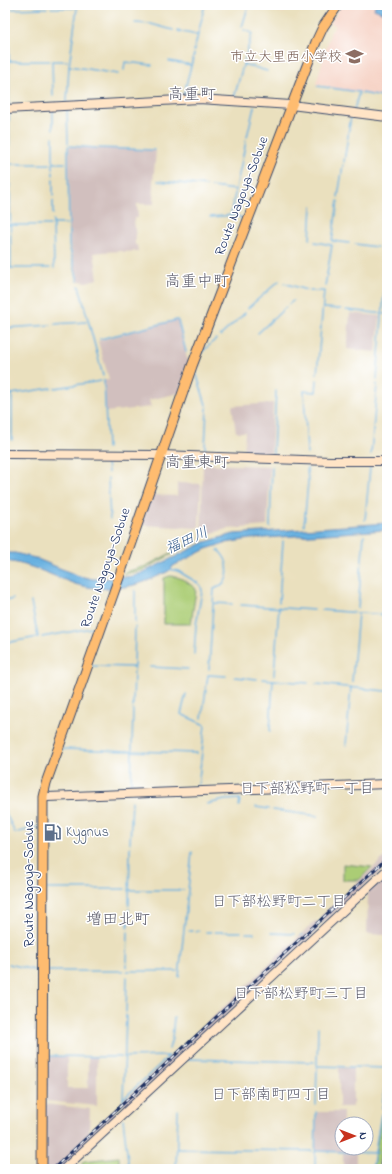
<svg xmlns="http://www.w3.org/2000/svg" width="392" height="1174" font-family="'Indie Flower','Klee One',sans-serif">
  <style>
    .built { fill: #f6d2c4 }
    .industrial { fill: #d1bfbe }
    .green { fill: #abcd75; stroke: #637e6a }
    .water { fill: #68b0e0; stroke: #42709f }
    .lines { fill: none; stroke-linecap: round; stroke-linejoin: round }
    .stream { stroke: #68b0e0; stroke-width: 1.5 }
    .secondary-casing { stroke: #3a4a6c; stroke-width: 10 }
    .primary-casing { stroke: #3a4a6c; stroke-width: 11 }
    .secondary { stroke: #ffe4c6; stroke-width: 8 }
    .primary { stroke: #febc70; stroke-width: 9 }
    .rail-casing { stroke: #1b2f5e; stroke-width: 3 }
    .rail { stroke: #fff; stroke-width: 1.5; stroke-dasharray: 4.5; stroke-linecap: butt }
    .labels { text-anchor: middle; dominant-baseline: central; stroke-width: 3; stroke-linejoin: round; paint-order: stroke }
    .education-label { font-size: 14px; fill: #785e54; stroke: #fff; text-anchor: end }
    .street-label { font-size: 14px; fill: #1b2f5e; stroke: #fff }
    .service-label { font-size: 14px; fill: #4e5e75; stroke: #fff; text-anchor: start }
    .water-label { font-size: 15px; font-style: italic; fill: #365c8c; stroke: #fff }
    .neighbourhood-label { font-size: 15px; fill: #5e5e6c; stroke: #fff }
    .quarter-label { font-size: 16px; fill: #5e5e6c; stroke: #fff }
  </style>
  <rect width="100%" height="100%" fill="#fff"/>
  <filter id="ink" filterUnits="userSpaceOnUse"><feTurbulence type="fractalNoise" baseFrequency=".025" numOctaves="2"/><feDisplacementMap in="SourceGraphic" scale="8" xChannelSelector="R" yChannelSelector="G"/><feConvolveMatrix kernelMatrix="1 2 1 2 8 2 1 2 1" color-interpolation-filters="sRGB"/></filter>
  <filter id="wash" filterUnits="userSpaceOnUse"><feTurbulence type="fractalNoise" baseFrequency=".012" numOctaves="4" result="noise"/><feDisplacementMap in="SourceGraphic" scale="16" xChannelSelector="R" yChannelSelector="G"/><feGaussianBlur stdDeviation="0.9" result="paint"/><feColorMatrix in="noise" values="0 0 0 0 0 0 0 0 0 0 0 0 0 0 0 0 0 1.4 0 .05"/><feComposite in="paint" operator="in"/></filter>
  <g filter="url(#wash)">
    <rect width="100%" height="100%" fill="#eae0be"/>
    <!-- built -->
    <g class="built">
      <polygon points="257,5 286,5 284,13"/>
      <polygon points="342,5 387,5 387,97 316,84 331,31 332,31 335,25 330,23"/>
    </g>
    <!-- industrial -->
    <g class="industrial">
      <polygon points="69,147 156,151 153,182 154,204 137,204 138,218 134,218 136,240 135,240 135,245 137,245 138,251 123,252 123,251 103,252 94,253 98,279 86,282 79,281 70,244"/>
      <polygon points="350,313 380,316 376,352 347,349"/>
      <polygon points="177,320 188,362 187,371 179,393 149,400 151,407 106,412 105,380 109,379 98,341"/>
      <polygon points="273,403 271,453 244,452 245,432 236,432 232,406"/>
      <polygon points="203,464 270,466 267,526 227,529 201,536"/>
      <polygon points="177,483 201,484 199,526 197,528 141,525 151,495 177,496"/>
      <polygon points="387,855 387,866 321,925 321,916"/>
      <polygon points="387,873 387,935 367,934 368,891"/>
      <polygon points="315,921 317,921 317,931 124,1110 124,1101"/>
      <polygon points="46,1057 67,1057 67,1088 88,1088 88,1057 97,1057 97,1106 46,1101"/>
      <rect x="339" y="1068" width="14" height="39"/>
      <polygon points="45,1104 90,1109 89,1132 112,1111 119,1115 61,1169 45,1169"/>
      <polygon points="317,1112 343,1112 342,1148 356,1148 356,1151 316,1151"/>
      <polygon points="387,1115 387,1169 373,1169 375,1154 377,1154 377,1152 376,1152 381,1117"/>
      <rect x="343" y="1153" width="13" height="16"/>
    </g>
    <!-- green -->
    <g class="green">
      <polygon points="196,540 198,540 143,570 124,574 125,572 146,566"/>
      <path d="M170,576C180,576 187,582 195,588L196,590L191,624H164V578Z"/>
      <polygon points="343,864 372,867 359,880 343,880"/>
      <polygon points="387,1115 378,1169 373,1169 375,1154 377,1154 377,1152 376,1152 381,1117"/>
      <polygon points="119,1157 120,1169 83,1169 82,1163 84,1161"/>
    </g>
    <!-- water -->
    <g class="water">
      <polygon points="375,5 387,5 384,13 374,9"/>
      <path d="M387,523V530L250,539L226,543L206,549L173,566C171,572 161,574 156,577C132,589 100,592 75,584C50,575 31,564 5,561V553H15L35,558L79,576L93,579L117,578L134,576L144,572L205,542L234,534Z"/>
    </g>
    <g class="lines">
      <!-- stream -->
      <g class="stream">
        <polyline points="318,5 331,9"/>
        <polyline points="51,8 74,8"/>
        <polyline points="5,9 6,9"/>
        <polyline points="9,9 47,8"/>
        <polyline points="202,16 205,5"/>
        <polyline points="135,23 151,24 173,30"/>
        <polyline points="242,27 248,7"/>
        <polyline points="178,31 197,35"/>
        <polyline points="9,47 9,106"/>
        <polyline points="194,51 202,18"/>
        <polyline points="5,61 49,61"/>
        <polyline points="169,61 191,65"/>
        <polyline points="243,64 267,71"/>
        <polyline points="69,66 118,74"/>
        <polyline points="124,70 125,62 152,65"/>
        <polyline points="317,86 359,92 354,110"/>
        <polyline points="362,93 387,98"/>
        <polyline points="53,96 52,61 67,61"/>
        <polyline points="183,97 194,54"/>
        <polyline points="234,98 252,33 244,30"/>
        <polyline points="67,102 69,66 77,8"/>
        <polyline points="67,109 68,143"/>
        <polyline points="53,110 53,129"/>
        <polyline points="9,112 11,268"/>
        <polyline points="53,137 53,169"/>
        <polyline points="247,137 254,107"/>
        <polyline points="68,146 69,245 78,281"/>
        <polyline points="70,146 97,148"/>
        <polyline points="99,148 154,150"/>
        <polyline points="344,162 351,116"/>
        <polyline points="53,163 65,163"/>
        <polyline points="5,164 50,164"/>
        <polyline points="53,172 53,175"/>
        <polyline points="53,179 53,196"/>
        <polyline points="158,181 207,186"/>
        <polyline points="211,187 236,190"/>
        <polyline points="338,197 343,165"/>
        <polyline points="53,201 53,214"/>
        <polyline points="338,201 332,241 349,243"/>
        <polyline points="231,213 246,141"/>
        <polyline points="210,217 234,215 245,219"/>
        <polyline points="53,220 54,268"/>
        <polyline points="53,224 66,224"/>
        <polyline points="5,225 50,225"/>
        <polyline points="310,239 312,206"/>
        <polyline points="315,242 332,245 325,286"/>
        <polyline points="355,244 377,247"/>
        <polyline points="5,268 50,268"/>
        <polyline points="284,283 306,290"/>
        <polyline points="79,286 103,376"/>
        <polyline points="310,291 324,291 317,374"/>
        <polyline points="289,304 293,301"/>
        <polyline points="248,308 279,281"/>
        <polyline points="323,308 341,309"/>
        <polyline points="346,310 387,314"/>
        <polyline points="54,324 86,322"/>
        <polyline points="5,328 51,325"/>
        <polyline points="258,333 286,307"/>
        <polyline points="220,336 245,313"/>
        <polyline points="100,339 177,320 178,321 186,352"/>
        <polyline points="201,353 216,339"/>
        <polyline points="195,369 207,408 205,449"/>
        <polyline points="377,379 384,293"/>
        <polyline points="104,380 107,448"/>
        <polyline points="55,388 101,381"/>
        <polyline points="12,394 12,440"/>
        <polyline points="5,395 51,388"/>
        <polyline points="273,453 276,391"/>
        <polyline points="307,454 304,391 316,392 317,380"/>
        <polyline points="371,454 377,384"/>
        <polyline points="107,462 108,473"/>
        <polyline points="108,478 110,519"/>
        <polyline points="365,520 370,468"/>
        <polyline points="304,525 308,482 307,468"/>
        <polyline points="270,527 272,466"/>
        <polyline points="169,569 178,571 198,583 201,586 202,591 196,625 194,655"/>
        <polyline points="5,601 13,599"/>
        <polyline points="279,602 283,541"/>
        <polyline points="214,603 232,604"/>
        <polyline points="241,605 314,610"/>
        <polyline points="358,608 364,535"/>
        <polyline points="321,610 387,615"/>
        <polyline points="135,623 135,590"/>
        <polyline points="42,637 97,627"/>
        <polyline points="5,643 38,637 31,602"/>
        <polyline points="91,666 134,667"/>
        <polyline points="150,667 188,669"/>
        <path d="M209,669L214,589C232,583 231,561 218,550"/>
        <polyline points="274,675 279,607"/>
        <polyline points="235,677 246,678"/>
        <polyline points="248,678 257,679"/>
        <polyline points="262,679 308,683"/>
        <polyline points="352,682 358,613"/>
        <polyline points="316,684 386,691"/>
        <polyline points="186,694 181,714 205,725 198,787"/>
        <polyline points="133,707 135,627"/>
        <polyline points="202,718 208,675 226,676"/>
        <polyline points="270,731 273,680"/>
        <polyline points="346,745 351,687"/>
        <polyline points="62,749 197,753"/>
        <polyline points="131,789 133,710"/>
        <polyline points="207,804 225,800 240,799 239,806"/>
        <polyline points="256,807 269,809"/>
        <polyline points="273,810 318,816"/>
        <polyline points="5,811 15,833 38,827"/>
        <polyline points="130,843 132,801"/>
        <polyline points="46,889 125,889"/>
        <polyline points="129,890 184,890"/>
        <polyline points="129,905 130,847"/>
        <polyline points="128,928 129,909"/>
        <polyline points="189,931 192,931"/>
        <polyline points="196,931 199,931"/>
        <polyline points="206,932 211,932"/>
        <polyline points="215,932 223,932"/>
        <polyline points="226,932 241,932"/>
        <polyline points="246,933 254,933"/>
        <polyline points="271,933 294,934"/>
        <polyline points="301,935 303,935"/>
        <polyline points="127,962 128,932"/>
        <polyline points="9,964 38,971"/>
        <polyline points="127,967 127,964"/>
        <polyline points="46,971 123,971"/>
        <polyline points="127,971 177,971"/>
        <polyline points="179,977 192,852"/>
        <polyline points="5,1011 5,1007"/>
        <polyline points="126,1012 127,977"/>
        <polyline points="169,1049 172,1038 174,1018"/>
        <polyline points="46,1056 121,1057"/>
        <polyline points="188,1059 314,1062"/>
        <polyline points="317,1066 387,1068"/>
        <polyline points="123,1099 169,1056 124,1057"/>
        <polyline points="123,1101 126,1015"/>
        <polyline points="316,1105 318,1027"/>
        <polyline points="382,1108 387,1069"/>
        <polyline points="123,1119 129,1169"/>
        <polyline points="177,1149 312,1151"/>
        <polyline points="316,1151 377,1153"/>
        <polyline points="176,1169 178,1110"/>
        <polyline points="315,1169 316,1112"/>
        <polyline points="372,1169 381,1114"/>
      </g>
    </g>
  </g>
  <g filter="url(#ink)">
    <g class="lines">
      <defs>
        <g id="secondary">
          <polyline points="5,109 199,99 291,105 387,117"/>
          <polyline points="5,454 161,455 330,461 387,461"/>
          <polyline points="43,799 47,797 387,784"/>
          <polyline points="64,1169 387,870"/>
        </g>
        <polyline id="primary" points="42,1169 43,796 46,783 115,589 192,366 316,42 323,27 338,5"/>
      </defs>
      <!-- secondary casing -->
      <use href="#secondary" class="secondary-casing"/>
      <!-- primary casing -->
      <use href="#primary" class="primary-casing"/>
      <!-- secondary -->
      <use href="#secondary" class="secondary"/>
      <!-- primary -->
      <use href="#primary" class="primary"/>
      <defs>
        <g id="rail">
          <polyline points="53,1169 387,858"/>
          <polyline points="381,1169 387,1128"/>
        </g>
      </defs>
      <!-- rail casing -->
      <use href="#rail" class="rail-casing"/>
      <!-- rail -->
      <use href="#rail" class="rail"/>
    </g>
  </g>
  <!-- icons -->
  <defs>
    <symbol id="school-bare" viewBox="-9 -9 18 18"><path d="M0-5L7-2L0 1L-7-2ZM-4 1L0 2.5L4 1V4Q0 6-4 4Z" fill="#8d6e63" stroke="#fff" stroke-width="2.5" paint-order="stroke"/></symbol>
    <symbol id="fuel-bare" viewBox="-9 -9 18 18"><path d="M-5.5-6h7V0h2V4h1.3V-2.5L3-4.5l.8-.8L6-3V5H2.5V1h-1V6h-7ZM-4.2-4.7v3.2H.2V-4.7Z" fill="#5c6f8a" stroke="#fff" stroke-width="2.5" paint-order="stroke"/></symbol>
  </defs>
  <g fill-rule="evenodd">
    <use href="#school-bare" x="342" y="44" width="25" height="25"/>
    <use href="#fuel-bare" x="40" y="820" width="25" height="25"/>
  </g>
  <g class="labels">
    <!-- education labels -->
    <g class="education-label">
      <text x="342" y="57">市立大里西小学校</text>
    </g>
    <!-- street labels -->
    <g class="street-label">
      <text transform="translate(242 196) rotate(-69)">Route Nagoya-Sobue</text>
      <text transform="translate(106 568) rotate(-71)">Route Nagoya-Sobue</text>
      <text transform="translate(29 884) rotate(-90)">Route Nagoya-Sobue</text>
    </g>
    <!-- service labels -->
    <g class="service-label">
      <text x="66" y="832">Kygnus</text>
    </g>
    <!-- water labels -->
    <g class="water-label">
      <text transform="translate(187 541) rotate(-24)">福田川</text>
    </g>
    <!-- neighbourhood labels -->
    <g class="neighbourhood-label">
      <text x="307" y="789">日下部松野町一丁目</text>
      <text x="279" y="902">日下部松野町二丁目</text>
      <text x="301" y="994">日下部松野町三丁目</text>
      <text x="271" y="1095">日下部南町四丁目</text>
    </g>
    <!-- quarter labels -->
    <g class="quarter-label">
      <text x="192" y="95">高重町</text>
      <text x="197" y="282">高重中町</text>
      <text x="197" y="463">高重東町</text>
      <text x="118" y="920">増田北町</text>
    </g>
  </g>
  <!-- margin -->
  <rect width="392" height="1174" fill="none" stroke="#fff" stroke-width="20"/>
  <!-- north arrow -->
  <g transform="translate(354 1136) rotate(90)"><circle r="19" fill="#ffffff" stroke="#a4acbf"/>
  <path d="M0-3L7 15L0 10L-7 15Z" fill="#c8321e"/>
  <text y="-6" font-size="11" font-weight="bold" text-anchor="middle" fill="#1b2f5e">N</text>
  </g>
</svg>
